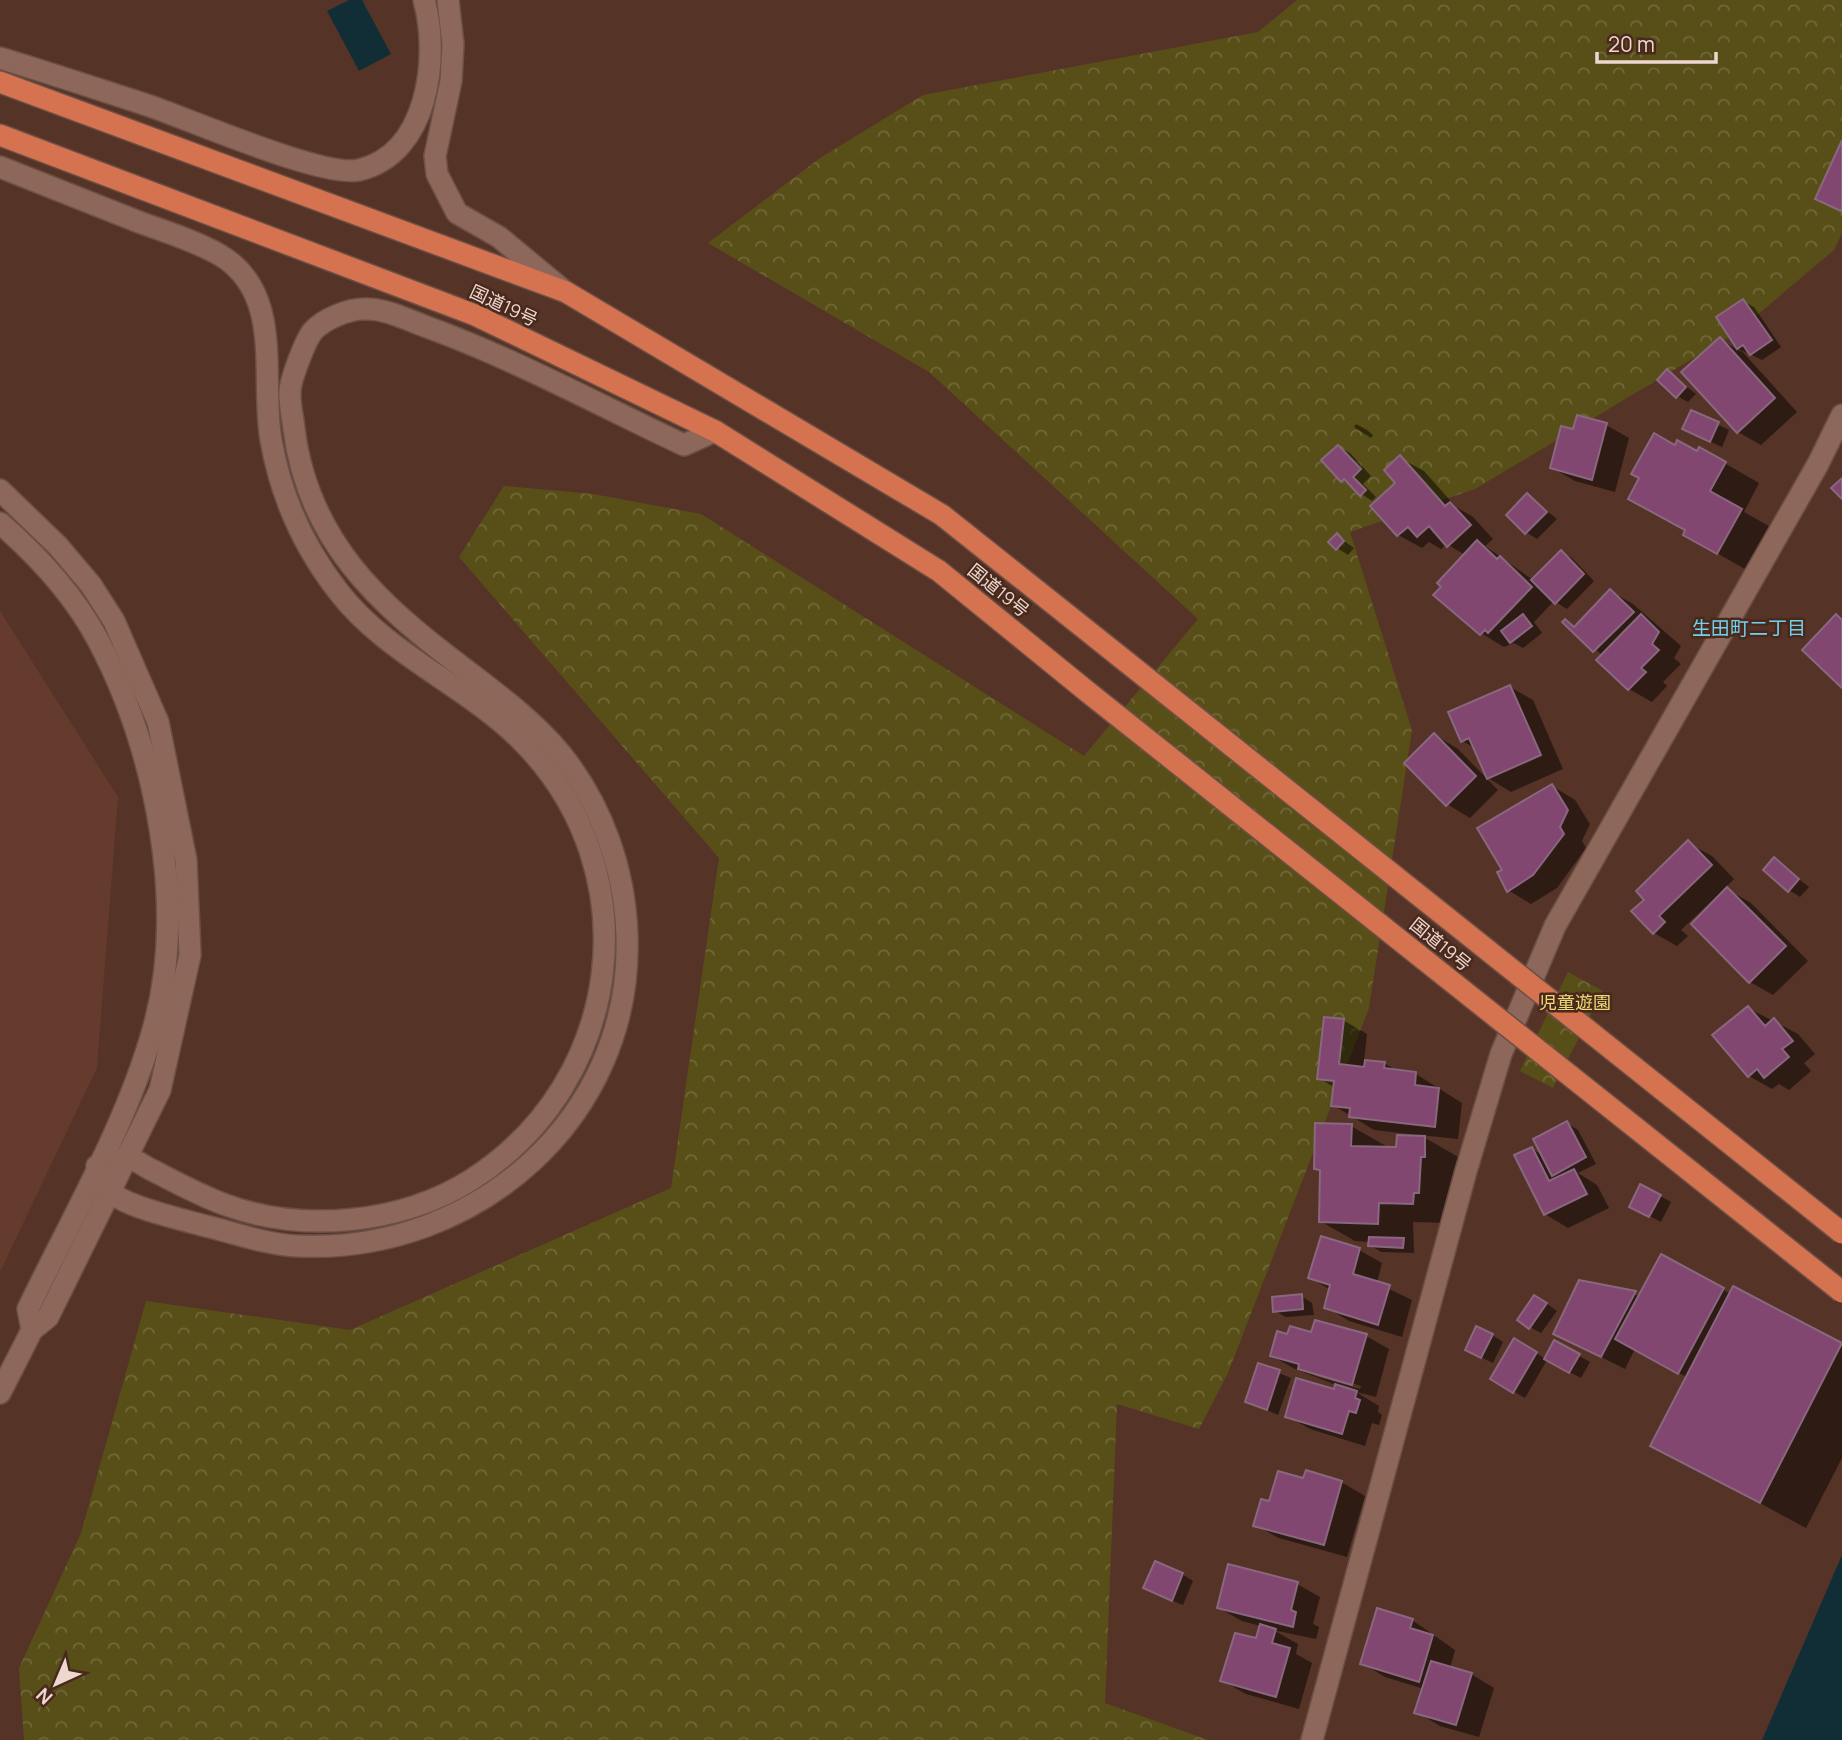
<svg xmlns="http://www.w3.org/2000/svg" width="1842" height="1740" font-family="Manrope,'Noto Sans JP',sans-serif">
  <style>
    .built { fill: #643b2d }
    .forest { fill: url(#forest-crowns) }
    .water { fill: #112e37 }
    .shadow { fill: #0007; fill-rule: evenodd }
    .building { fill: #824770; stroke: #89677e; stroke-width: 2 }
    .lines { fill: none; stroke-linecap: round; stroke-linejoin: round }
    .minor-casing { stroke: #6b4f45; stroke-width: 24 }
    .highway-casing { stroke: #6b4f45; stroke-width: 24 }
    .minor { stroke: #8d675a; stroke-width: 21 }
    .highway { stroke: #d5724f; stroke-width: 21 }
    .highway-bridge-casing { stroke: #6b4f45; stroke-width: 24; stroke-linecap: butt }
    .highway-bridge { stroke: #d5724f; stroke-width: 21 }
    .labels { text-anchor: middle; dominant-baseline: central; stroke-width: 5; stroke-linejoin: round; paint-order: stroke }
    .street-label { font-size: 18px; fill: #edd7cf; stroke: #4a291d }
    .park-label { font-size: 18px; fill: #eddb74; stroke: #4a291d }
    .neighbourhood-label { font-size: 19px; fill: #70d1ee; stroke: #4a291d }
  </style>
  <defs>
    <pattern id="forest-crowns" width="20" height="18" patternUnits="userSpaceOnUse" patternTransform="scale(1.75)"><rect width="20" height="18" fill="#584f18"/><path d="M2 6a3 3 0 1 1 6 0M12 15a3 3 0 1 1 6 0" fill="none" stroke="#706839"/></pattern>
  </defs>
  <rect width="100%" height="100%" fill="#553327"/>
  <!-- built -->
  <polygon class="built" points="0,611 118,797 97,1068 0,1272"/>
  <!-- forest -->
  <g class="forest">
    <polygon points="1297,0 1842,0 1842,233 1834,250 1737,332 1475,489 1350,532 1412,730 1369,1008 1228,1373 1199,1429 1117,1404 1105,1703 1208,1740 24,1740 19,1668 81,1533 146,1301 350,1330 671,1188 719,858 459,557 504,486 593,494 701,514 1084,756 1198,619 929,372 708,243 820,158 923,95 1258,32"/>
    <polygon points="1568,972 1603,991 1553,1088 1520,1071"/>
  </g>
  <!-- water -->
  <g class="water">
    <polygon points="349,0 362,0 391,54 359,71 327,11"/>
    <polygon points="1842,1555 1842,1740 1762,1740"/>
  </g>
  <!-- shadow -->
  <g class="shadow">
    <polygon points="1743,301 1754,307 1781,347 1762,360 1739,349 1719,318"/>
    <polygon points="1720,339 1741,352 1740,349 1797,412 1761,445 1738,432"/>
    <polygon points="1668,372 1696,394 1688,402 1677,396"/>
    <polygon points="1692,412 1729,430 1722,447 1695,435"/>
    <polygon points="1356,424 1367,430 1373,435 1371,438 1360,431 1354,427"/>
    <polygon points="1606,425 1629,438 1615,492 1575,481 1552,468 1574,431"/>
    <polygon points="1339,447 1350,453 1371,476 1363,484 1376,497 1372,501 1342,480"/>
    <polygon points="1700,449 1759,483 1744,512 1776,530 1752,573 1685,535"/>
    <polygon points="1400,458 1424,471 1456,507 1473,517 1493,539 1485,546 1533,580 1561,552 1572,558 1594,581 1567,609 1554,601 1534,622 1542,633 1523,648 1514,643 1504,647 1481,633 1465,555 1447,544 1441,549 1429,542 1422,548 1398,535 1372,506 1398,483"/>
    <polygon points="1527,495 1557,519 1537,539 1526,532"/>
    <polygon points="1337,536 1354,548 1348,555 1337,548"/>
    <polygon points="1610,591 1633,604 1681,646 1674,658 1681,664 1663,682 1667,686 1652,702 1629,689 1603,656 1565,621 1576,627"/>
    <polygon points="1510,687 1533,700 1563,769 1511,792 1488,778 1475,748 1462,741"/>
    <polygon points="1435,735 1458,749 1498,790 1470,818 1447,804"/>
    <polygon points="1552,786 1575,800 1590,824 1582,841 1586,848 1557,888 1531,904 1508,890 1504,871"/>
    <polygon points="1688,843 1712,856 1734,879 1725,888 1751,903 1808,961 1773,995 1750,982 1693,924 1719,898 1717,896 1681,930 1688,936 1677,946 1654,933 1634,911 1646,900"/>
    <polygon points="1775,860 1809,887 1800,897 1789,890"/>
    <polygon points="1748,1008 1798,1034 1815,1054 1804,1063 1811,1071 1789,1090 1779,1084 1772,1089 1749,1076 1715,1035"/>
    <polygon points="1343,1020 1367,1034 1364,1061 1384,1063 1399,1072 1416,1074 1462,1103 1458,1139 1420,1135 1460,1158 1448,1223 1413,1222 1414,1253 1381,1252 1370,1245 1370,1242 1355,1241 1320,1221 1321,1171 1316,1168 1351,1126 1386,1146 1386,1149 1398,1149 1418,1137 1418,1135 1374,1130 1333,1105 1335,1088 1319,1078"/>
    <polygon points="1567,1123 1578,1130 1596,1164 1578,1173 1597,1185 1609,1208 1568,1228 1545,1214 1532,1149 1544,1156"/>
    <polygon points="1660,1196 1671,1202 1661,1222 1642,1212"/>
    <polygon points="1359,1250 1382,1263 1377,1283 1412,1300 1402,1337 1349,1321 1326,1307 1331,1290 1310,1278"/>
    <polygon points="1662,1256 1731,1294 1734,1289 1842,1345 1842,1458 1806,1528 1652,1445 1688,1378 1635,1349 1625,1369 1555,1334 1580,1282 1640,1296"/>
    <polygon points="1301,1296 1312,1303 1314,1315 1286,1317 1275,1311"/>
    <polygon points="1546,1303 1557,1311 1541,1333 1530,1327"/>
    <path d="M1316,1322L1366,1336L1389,1349L1376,1397L1356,1392L1379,1406L1378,1412L1382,1415L1379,1425L1372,1423L1365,1446L1310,1429L1287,1416L1335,1392L1336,1385L1295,1369L1272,1356L1288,1336L1312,1334ZM1309,1370L1361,1386L1360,1389L1315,1376Z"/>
    <polygon points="1492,1335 1503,1342 1493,1363 1478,1356"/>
    <polygon points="1514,1340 1546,1359 1555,1342 1590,1362 1581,1378 1547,1360 1525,1398 1492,1379"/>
    <polygon points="1259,1365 1291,1378 1278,1415 1247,1401"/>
    <polygon points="1304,1480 1341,1482 1365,1496 1347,1557 1279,1538 1255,1525 1270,1504"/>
    <polygon points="1182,1574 1193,1581 1183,1605 1156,1594"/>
    <polygon points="1297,1584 1320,1597 1313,1624 1319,1627 1316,1639 1273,1630 1298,1644 1296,1654 1312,1663 1299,1709 1246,1694 1223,1681 1257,1641 1261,1626 1242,1621 1219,1608"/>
    <polygon points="1412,1620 1455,1650 1450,1668 1471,1674 1494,1688 1479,1737 1440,1726 1417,1712 1424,1689 1385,1677 1362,1663"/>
  </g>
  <!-- building -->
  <g class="building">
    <polygon points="1842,140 1842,208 1841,211 1815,199"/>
    <polygon points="1743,299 1772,340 1750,355 1743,345 1737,349 1716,317"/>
    <polygon points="1720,337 1775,398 1737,433 1681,372"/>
    <polygon points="1667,369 1686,387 1676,398 1657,380"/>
    <polygon points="1691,410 1719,422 1710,442 1682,429"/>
    <polygon points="1577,415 1607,423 1592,480 1550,468 1561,426 1573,429"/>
    <polygon points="1654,433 1675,445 1677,440 1697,451 1699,447 1726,462 1710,491 1742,509 1717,554 1683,535 1685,530 1628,499 1639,478 1631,474"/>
    <polygon points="1338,445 1361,469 1353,477 1366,490 1360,496 1344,479 1341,482 1321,460"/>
    <polygon points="1400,455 1445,506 1450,502 1471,525 1447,547 1429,526 1417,537 1408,527 1397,536 1370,506 1395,483 1384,470"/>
    <polygon points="1842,478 1842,499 1831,488"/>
    <polygon points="1527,493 1547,512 1525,534 1506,515"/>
    <polygon points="1337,533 1344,541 1336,550 1328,542"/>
    <polygon points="1477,540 1497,559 1500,556 1532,587 1488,633 1485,630 1480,635 1433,595 1441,587 1437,583"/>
    <polygon points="1561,550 1584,574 1555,604 1531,580"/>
    <polygon points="1610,589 1634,612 1593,652 1562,622 1565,619 1574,627"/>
    <polygon points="1523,614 1532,626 1510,643 1501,631"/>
    <polygon points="1641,614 1659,632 1652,644 1659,650 1641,668 1646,672 1628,690 1596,660"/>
    <polygon points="1836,614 1842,620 1842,688 1802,650"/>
    <polygon points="1510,685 1541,755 1487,779 1469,738 1461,742 1448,712"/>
    <polygon points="1434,733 1476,776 1446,806 1404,763"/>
    <polygon points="1552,784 1568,810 1560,827 1564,834 1533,875 1507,892 1497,872 1502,870 1477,828"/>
    <polygon points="1688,840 1712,865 1659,916 1665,922 1653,934 1631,911 1644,900 1636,891"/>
    <polygon points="1774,857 1799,879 1788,892 1763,870"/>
    <polygon points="1727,887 1786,946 1749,983 1691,924"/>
    <polygon points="1748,1006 1765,1026 1774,1018 1793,1041 1782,1049 1789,1057 1764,1078 1757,1069 1748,1077 1712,1035"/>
    <polygon points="1324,1017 1344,1019 1339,1064 1364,1067 1365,1060 1385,1062 1384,1068 1416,1072 1415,1085 1439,1088 1435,1127 1349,1117 1350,1108 1331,1106 1334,1081 1317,1079"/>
    <polygon points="1567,1121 1586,1157 1552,1176 1533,1139"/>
    <polygon points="1315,1123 1352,1124 1351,1146 1396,1147 1397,1135 1425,1136 1425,1157 1421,1157 1419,1193 1414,1193 1413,1204 1379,1203 1378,1224 1319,1222 1320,1170 1314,1169"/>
    <polygon points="1532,1147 1549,1181 1574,1169 1587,1194 1544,1215 1514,1155"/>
    <polygon points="1640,1184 1661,1195 1649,1217 1629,1207"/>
    <polygon points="1321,1236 1360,1248 1353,1274 1390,1285 1378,1325 1324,1308 1330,1285 1308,1278"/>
    <polygon points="1369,1237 1404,1238 1403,1248 1368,1246"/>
    <polygon points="1661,1254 1724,1288 1678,1374 1615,1339"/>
    <polygon points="1579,1280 1636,1291 1601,1357 1553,1334"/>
    <polygon points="1733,1286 1842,1343 1760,1503 1650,1446"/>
    <polygon points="1302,1294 1303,1309 1273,1312 1272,1297"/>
    <polygon points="1534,1295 1547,1303 1529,1329 1517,1320"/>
    <polygon points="1315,1320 1367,1334 1352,1385 1298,1369 1299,1364 1270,1356 1277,1331 1287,1334 1290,1326 1311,1332"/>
    <polygon points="1476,1326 1493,1334 1481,1358 1465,1350"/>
    <polygon points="1514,1338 1537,1352 1513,1393 1490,1379"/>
    <polygon points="1554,1340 1580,1354 1569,1373 1544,1359"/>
    <polygon points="1258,1363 1280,1370 1267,1410 1245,1402"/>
    <polygon points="1296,1378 1334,1389 1335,1384 1357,1391 1355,1398 1360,1400 1356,1413 1349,1411 1342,1434 1285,1417"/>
    <polygon points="1306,1470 1342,1481 1324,1545 1253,1526 1261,1499 1269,1501 1278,1471 1303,1478"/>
    <polygon points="1155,1561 1183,1573 1172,1601 1143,1588"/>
    <polygon points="1228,1564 1298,1582 1291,1610 1296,1612 1293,1627 1217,1608"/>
    <polygon points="1377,1608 1413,1619 1410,1628 1433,1635 1419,1682 1360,1664"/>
    <polygon points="1260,1624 1276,1629 1272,1643 1290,1648 1276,1697 1220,1681 1235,1633 1256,1638"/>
    <polygon points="1431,1661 1472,1673 1456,1725 1414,1713"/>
  </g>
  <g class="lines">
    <defs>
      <g id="minor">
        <polyline points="448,0 453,44 451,81 435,156 437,174 457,213 499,237 563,290"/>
        <path d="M0,58C49,73 98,89 147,105C189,119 323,178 359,170C428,154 440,58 424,0"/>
        <path d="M0,167C46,185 93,204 139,222C166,232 196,241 220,255C285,294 260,378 271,440C281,497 303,546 338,591C386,654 466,685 521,740C651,870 625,1082 471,1180C401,1224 303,1233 226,1205C201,1196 177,1183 154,1171C147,1168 138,1161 131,1159C121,1157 107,1163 97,1166"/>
        <polyline points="0,490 58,546 91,585 114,621 158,722 186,860 190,955 160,1090 48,1317 32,1330 0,1393"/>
        <path d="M0,523C38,556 74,595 98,640C156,750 188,908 153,1030C126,1126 71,1219 28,1309L32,1330"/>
        <path d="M97,1166C101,1173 104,1185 110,1191C124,1207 184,1220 206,1226C235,1233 268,1245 298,1246C475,1254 633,1118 627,936C625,870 602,805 561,754C532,719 497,694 462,667C377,603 308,540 294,429C293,417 289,403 290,392C290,380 306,339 313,331C324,319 348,309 364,309C385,308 408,320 427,327C515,359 599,405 684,445L715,431"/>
        <polyline points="1312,1740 1466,1171 1501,1054 1555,926 1818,464 1842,415"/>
      </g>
      <g id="highway">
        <polyline points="0,82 566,292 942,515 1119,656"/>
        <polyline points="0,135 475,315 715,431 939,571 1089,693"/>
      </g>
    </defs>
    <!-- minor casing -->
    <use href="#minor" class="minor-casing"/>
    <!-- highway casing -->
    <use href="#highway" class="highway-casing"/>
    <!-- minor -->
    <use href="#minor" class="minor"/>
    <!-- highway -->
    <use href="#highway" class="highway"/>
    <defs>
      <g id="highway-bridge">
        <polyline points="1119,656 1842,1233"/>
        <polyline points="1089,693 1842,1292"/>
      </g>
    </defs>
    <!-- highway-bridge casing -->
    <use href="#highway-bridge" class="highway-bridge-casing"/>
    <!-- highway-bridge -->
    <use href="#highway-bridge" class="highway-bridge"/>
  </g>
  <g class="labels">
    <!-- street labels -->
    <g class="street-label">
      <text transform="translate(504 305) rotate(25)">国道19号</text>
      <text transform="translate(999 590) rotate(39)">国道19号</text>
      <text transform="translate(1441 944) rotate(39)">国道19号</text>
    </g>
    <!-- park labels -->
    <g class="park-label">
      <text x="1575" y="1002">児童遊園</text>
    </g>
    <!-- neighbourhood labels -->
    <g class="neighbourhood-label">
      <text x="1749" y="628">生田町二丁目</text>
    </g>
  </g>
  <!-- north arrow -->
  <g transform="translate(56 1684) rotate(224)" stroke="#4a291d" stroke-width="5" paint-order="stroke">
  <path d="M0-5L12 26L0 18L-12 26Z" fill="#edd7cf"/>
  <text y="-10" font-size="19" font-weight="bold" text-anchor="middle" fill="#edd7cf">N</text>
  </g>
  <!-- scale -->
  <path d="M1597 52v10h119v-10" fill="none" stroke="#edd7cf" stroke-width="3.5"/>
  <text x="1608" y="52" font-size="21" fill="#edd7cf" stroke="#4a291d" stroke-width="5" paint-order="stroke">20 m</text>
</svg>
